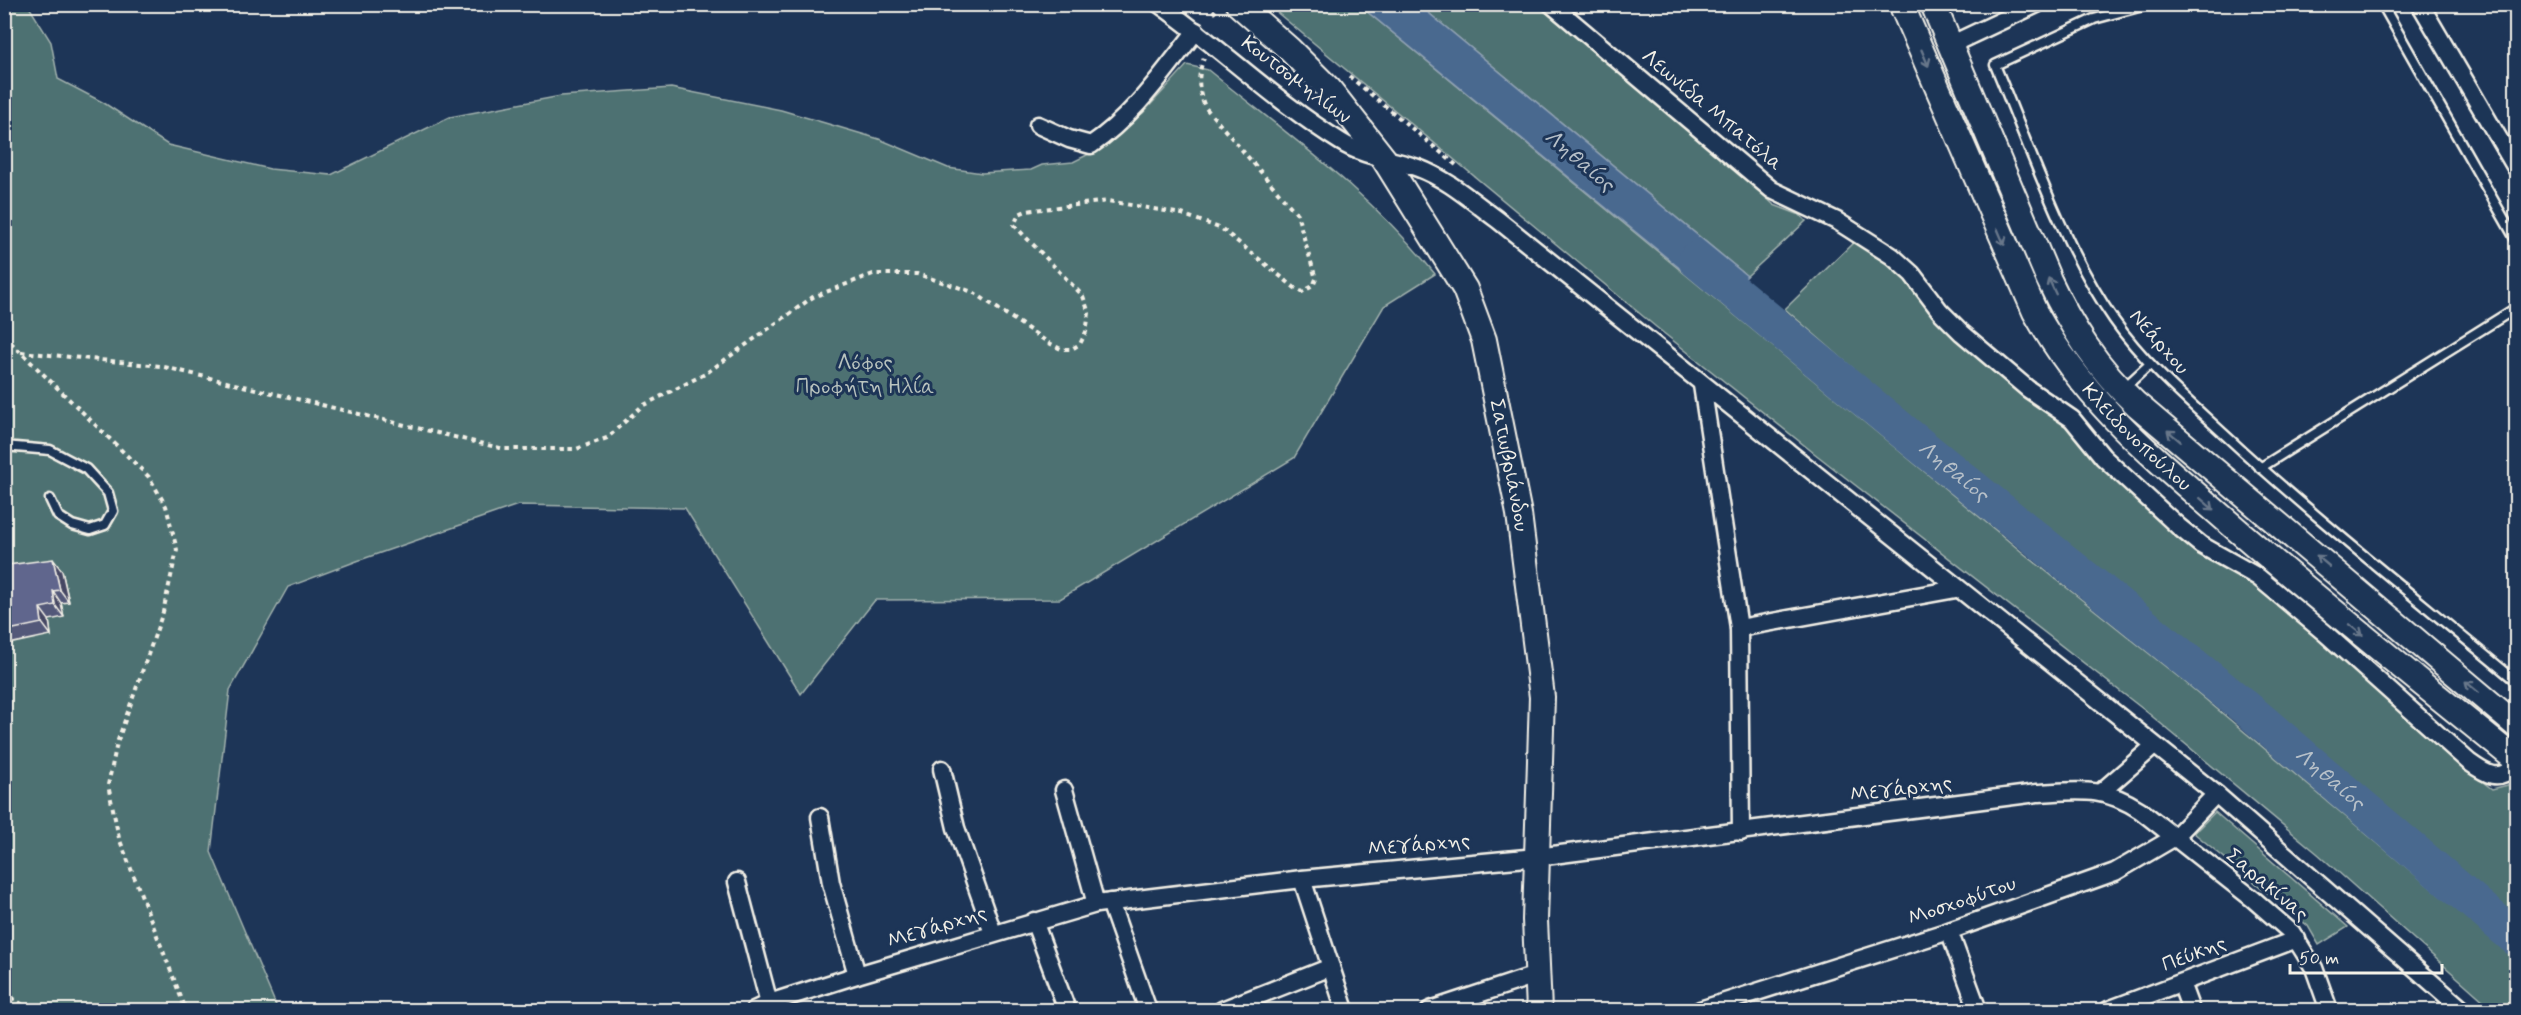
<svg xmlns="http://www.w3.org/2000/svg" width="2521" height="1015" font-family="Mynerve,sans-serif">
  <style>
    .green { fill: #4e7172; stroke: #a1b1ad; stroke-width: 1.5 }
    .water { fill: #49698f; stroke: #8d9fb3; stroke-width: 1.5 }
    .lines { fill: none; stroke-linecap: round; stroke-linejoin: round }
    .river { stroke: #49698f; stroke-width: 36 }
    .lane-casing { stroke: #f4f1e8; stroke-width: 13 }
    .street-casing { stroke: #f4f1e8; stroke-width: 21 }
    .secondary-casing { stroke: #f4f1e8; stroke-width: 28 }
    .path { stroke: #f4f1e8; stroke-width: 4; stroke-dasharray: 4.5 4.5; stroke-linecap: butt }
    .lane { stroke: #1d3557; stroke-width: 8 }
    .street { stroke: #1d3557; stroke-width: 16 }
    .secondary { stroke: #1d3557; stroke-width: 24 }
    .wall { fill: #535879; stroke: #f4f1e8; stroke-width: 1.5 }
    .shaded-wall { fill: #444763; stroke: #f4f1e8; stroke-width: 1.5 }
    .building { fill: #61668d; stroke: #f4f1e8; stroke-width: 1.5 }
    .oneway { stroke: #68778a }
    .labels { text-anchor: middle; dominant-baseline: central; stroke-width: 6; stroke-linejoin: round; paint-order: stroke }
    .street-label { font-size: 21px; fill: #f4f1e8; stroke: #1d3557 }
    .park-label { font-size: 21px; fill: #bac4bf; stroke: #1d3557 }
    .water-label { font-size: 22px; font-style: italic; fill: #b8c1c9; stroke: #1d3557 }
  </style>
  <rect width="100%" height="100%" fill="#1d3557"/>
  <filter id="ink" filterUnits="userSpaceOnUse"><feTurbulence type="fractalNoise" baseFrequency=".0167" numOctaves="2"/><feDisplacementMap in="SourceGraphic" scale="12" xChannelSelector="R" yChannelSelector="G"/><feConvolveMatrix kernelMatrix="1 2 1 2 8 2 1 2 1" color-interpolation-filters="sRGB"/></filter>
  <g filter="url(#ink)">
    <!-- green -->
    <g class="green">
      <path d="M5,5H28L51,42L58,79L104,103L168,145L270,169L331,175L450,117L561,96L671,88L781,110L879,139L948,168L982,173L1031,170L1042,165L1073,162L1097,150L1143,113L1187,65L1208,70C1287,134 1371,193 1435,274L1384,306L1294,458L1060,599L875,600L801,694L685,508L518,505L357,561L288,587L230,690L211,852L278,1010H5Z"/>
      <polygon points="1268,5 1359,5 2022,552 2186,683 2516,959 2516,1010 2494,1010 2318,854 2148,713 1814,453 1656,327"/>
      <polygon points="1419,5 1537,5 1753,185 1774,205 1800,215 1806,221 1747,276"/>
      <polygon points="1855,241 1885,258 2059,417 2258,586 2453,759 2492,789 2516,783 2516,918 2173,628 1891,401 1785,309"/>
      <polygon points="2215,812 2348,927 2319,945 2308,926 2194,833"/>
    </g>
    <!-- water -->
    <polygon class="water" points="1359,5 1419,5 1747,276 1722,303"/>
    <g class="lines">
      <!-- river -->
      <path class="river" id="s1" d="M1696,260L1910,437L2246,708L2516,938"/>
      <defs>
        <g id="lane">
          <path d="M2150,4L2094,19L1995,65C2030,148 2063,247 2114,320C2145,364 2186,399 2225,435C2318,521 2419,600 2516,681"/>
          <polyline points="2382,4 2516,240"/>
          <polyline points="2124,388 2150,364"/>
          <polyline points="4,446 50,450 86,469 108,493 113,511 105,525 90,530 72,525 58,516 50,499"/>
          <polyline points="2260,468 2516,308"/>
        </g>
        <g id="street">
          <path d="M1159,4C1221,48 1276,102 1341,142C1365,157 1392,159 1418,168C1448,179 1473,202 1498,220L2216,794L2463,1010"/>
          <path d="M1551,4L1772,190L1837,221L1892,256L1912,274L1940,311L1962,333L2028,389L2072,419L2103,457L2179,527L2201,545L2258,577L2325,633L2469,762C2487,775 2498,782 2516,766"/>
          <polyline points="2420,4 2516,168"/>
          <polyline points="1950,45 2037,4"/>
          <path d="M1038,125L1069,139L1091,145C1134,116 1164,71 1196,31"/>
          <polyline points="1702,385 1739,628 1741,832"/>
          <polyline points="1739,628 1956,589"/>
          <polyline points="942,769 956,828 993,933"/>
          <polyline points="1064,790 1096,904"/>
          <polyline points="2101,792 2154,746"/>
          <polyline points="820,817 831,883 857,975"/>
          <polyline points="1302,879 1345,1010"/>
          <polyline points="737,882 769,1003"/>
          <polyline points="1110,902 1148,1010"/>
          <polyline points="1034,921 1067,1010"/>
          <polyline points="1949,931 1978,1010"/>
          <polyline points="2181,983 2191,1010"/>
          <path d="M754,1010L769,1003L857,975L1096,904L1302,879L1537,857L2037,793C2079,791 2103,786 2140,810L2253,899L2292,933L2314,968L2329,1010"/>
          <polyline points="1222,1010 1331,967"/>
          <polyline points="1430,1010 1536,975"/>
          <polyline points="1700,1010 1949,931 2115,872 2175,837 2216,794"/>
          <polyline points="2108,1010 2297,939"/>
        </g>
        <g id="secondary">
          <path id="s2" d="M1238,4L1289,49L1329,89L1384,159L1465,289L1484,340L1519,514L1542,697L1535,920L1539,1010"/>
          <path id="s3" d="M1901,4L2035,312C2086,403 2150,454 2227,521C2321,603 2419,681 2516,760"/>
          <path d="M1933,4L2049,280C2071,327 2097,368 2136,404L2516,725"/>
        </g>
      </defs>
      <!-- lane casing -->
      <use href="#lane" class="lane-casing"/>
      <!-- street casing -->
      <use href="#street" class="street-casing"/>
      <!-- secondary casing -->
      <use href="#secondary" class="secondary-casing"/>
      <!-- path -->
      <g class="path">
        <polyline points="1206,4 1219,16"/>
        <polyline points="1349,76 1456,165"/>
        <polyline points="4,336 149,477 166,506 177,550 163,612 117,743 108,785 119,838 186,1010"/>
        <path d="M21,352L160,366L504,449H576L607,438L642,406L705,374L813,297L873,274H917L973,292L1049,343L1061,349H1072L1080,344L1086,332L1089,313L1083,296L1014,225L1019,214L1026,211L1108,201L1182,214L1222,229L1295,288L1302,292L1313,286L1316,279L1297,214L1205,107C1198,90 1197,76 1204,58"/>
        <polyline points="4,992 30,1010"/>
      </g>
      <!-- lane -->
      <use href="#lane" class="lane"/>
      <!-- street -->
      <use href="#street" class="street"/>
      <!-- secondary -->
      <use href="#secondary" class="secondary"/>
    </g>
    <!-- wall -->
    <polygon class="wall" points="62,571 69,602 61,603 64,617 49,620 51,635 4,645 4,576"/>
    <!-- shaded-wall -->
    <g class="shaded-wall">
      <polygon points="53,559 62,571 69,602 60,590"/>
      <polygon points="53,591 61,603 64,617 55,605"/>
      <polygon points="40,608 49,620 51,635 42,623"/>
    </g>
    <!-- building -->
    <polygon class="building" points="53,559 60,590 53,591 55,605 40,608 42,623 4,631 4,576 8,576 8,565"/>
    <!-- one-way arrows -->
    <defs><path id="oneway-shaft" d="M-6 0H5M1.5-3L5.5 0L1.5 3" fill="none" stroke-width="1.6" stroke-linecap="round" stroke-linejoin="round" transform="scale(1.5)"/></defs>
    <g class="oneway">
      <use href="#oneway-shaft" transform="translate(1925 58) rotate(67)"/>
      <use href="#oneway-shaft" transform="translate(2001 237) rotate(67)"/>
      <use href="#oneway-shaft" transform="translate(2052 286) rotate(-115)"/>
      <use href="#oneway-shaft" transform="translate(2174 436) rotate(-140)"/>
      <use href="#oneway-shaft" transform="translate(2207 504) rotate(41)"/>
      <use href="#oneway-shaft" transform="translate(2323 561) rotate(-140)"/>
      <use href="#oneway-shaft" transform="translate(2356 630) rotate(39)"/>
      <use href="#oneway-shaft" transform="translate(2472 687) rotate(-140)"/>
    </g>
  </g>
  <g class="labels">
    <!-- street labels -->
    <g class="street-label">
      <text transform="translate(1296 80) rotate(37)">Κουτσομηλίων</text>
      <text transform="translate(1712 110) rotate(40)">Λεωνίδα Μπατόλα</text>
      <text transform="translate(2159 342) rotate(49)">Νεάρχου</text>
      <text stroke="none"><textPath href="#s3" startOffset="498">Κλειδονοπούλου</textPath></text>
      <text stroke="none"><textPath href="#s2" startOffset="549">Σατωβριάνδου</textPath></text>
      <text transform="translate(1901 789) rotate(-7)">Μεγάρχης</text>
      <text transform="translate(1419 845) rotate(-5)">Μεγάρχης</text>
      <text transform="translate(2267 885) rotate(40)">Σαρακίνας</text>
      <text transform="translate(1962 901) rotate(-19)">Μοσχοφύτου</text>
      <text transform="translate(937 927) rotate(-17)">Μεγάρχης</text>
      <text transform="translate(2194 954) rotate(-21)">Πεύκης</text>
    </g>
    <!-- park labels -->
    <g class="park-label">
      <text x="865" y="363">Λόφος<tspan x="865" dy="24">Προφήτη Ηλία</tspan></text>
    </g>
    <!-- water labels -->
    <g class="water-label">
      <text transform="translate(1579 161) rotate(40)">Ληθαίος</text>
      <text stroke="none"><textPath href="#s1" startOffset="333">Ληθαίος</textPath></text>
      <text stroke="none"><textPath href="#s1" startOffset="819">Ληθαίος</textPath></text>
    </g>
  </g>
  <!-- margin -->
  <rect width="2521" height="1015" fill="none" stroke="#1d3557" stroke-width="24"/>
  <rect x="12" y="12" width="2497" height="991" fill="none" stroke="#f4f1e8" stroke-width="2" filter="url(#ink)"/>
  <!-- scale -->
  <path d="M2290 964v9h152v-9" fill="none" stroke="#f4f1e8" stroke-width="3"/>
  <text x="2299" y="964" font-size="18" fill="#f4f1e8" stroke="#1d3557" stroke-width="4.5" paint-order="stroke">50 m</text>
</svg>
